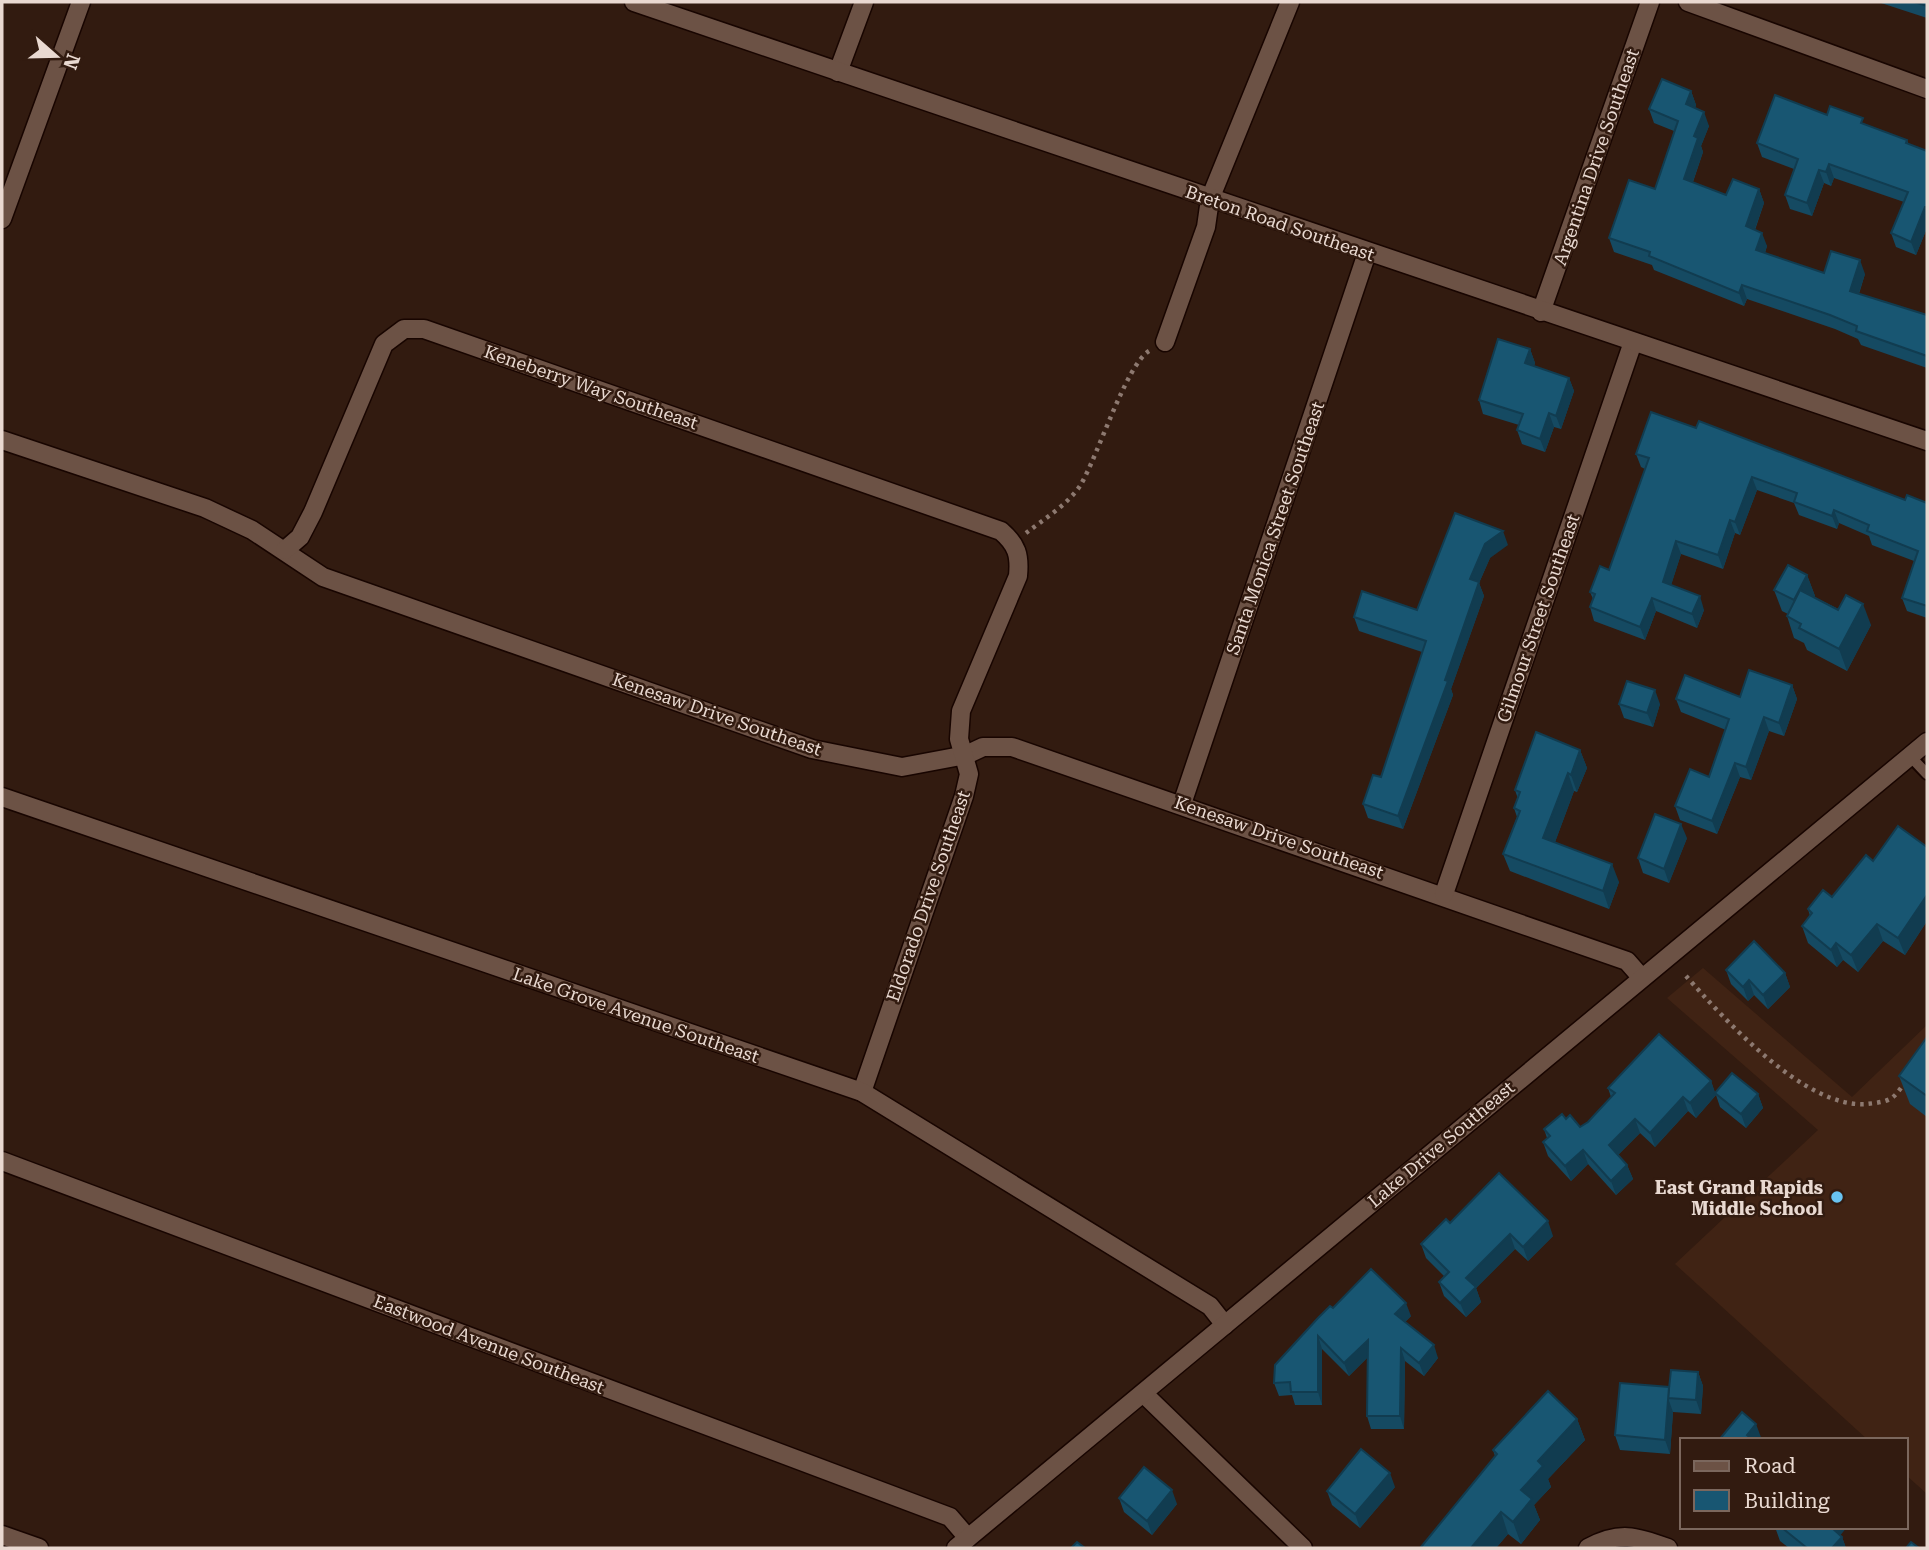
<svg xmlns="http://www.w3.org/2000/svg" width="1929" height="1550" font-family="'Roboto Serif',serif">
  <style>
    .built { fill: #402314 }
    .lines { fill: none; stroke-linecap: round; stroke-linejoin: round }
    .service-casing { stroke: #180500; stroke-width: 14 }
    .minor-casing { stroke: #180500; stroke-width: 21 }
    .secondary-casing { stroke: #180500; stroke-width: 21 }
    .path { stroke: #8d7970; stroke-width: 4.5; stroke-dasharray: 3.5 5; stroke-linecap: butt }
    .service { stroke: #6c5245; stroke-width: 10 }
    .minor { stroke: #6c5245; stroke-width: 18 }
    .secondary { stroke: #6c5245; stroke-width: 18 }
    .wall { fill: #154a62 }
    .shaded-wall { fill: #113c50 }
    .building { fill: #185672; stroke: #113c50; stroke-width: 2 }
    .poi-dot { fill: #69c3f1; stroke: #321b10; stroke-width: 2.5 }
    .labels { text-anchor: middle; dominant-baseline: central; stroke-width: 5; stroke-linejoin: round; paint-order: stroke }
    .street-label { font-size: 18px; fill: #e9d9d1; stroke: #321b10 }
    .poi-label { font-size: 18px; font-weight: bold; fill: #e9d9d1; stroke: #321b10; text-anchor: end }
  </style>
  <rect width="100%" height="100%" fill="#321b10"/>
  <!-- built -->
  <polygon class="built" points="1703,968 1852,1097 1927,1025 1927,1494 1906,1475 1906,1440 1868,1440 1675,1264 1818,1130 1667,998"/>
  <g class="lines">
    <defs>
      <polyline id="service" points="1910,756 1927,774"/>
      <g id="minor">
        <polyline points="1688,2 1927,89"/>
        <polyline points="838,72 864,2"/>
        <polyline points="1541,312 1650,2"/>
        <polyline points="1165,342 1206,227 1210,199 1290,2"/>
        <polyline points="2,440 205,508 252,530 323,577 812,749 902,767 966,755 983,747 1012,747 1627,961 1641,977"/>
        <path d="M285,550L300,537L313,512L384,344L404,329H424L1001,531C1017,545 1020,555 1018,576L961,711L959,739L969,774L964,796L862,1092"/>
        <polyline points="2,797 862,1092 1210,1306 1225,1325"/>
        <polyline points="1182,804 1367,253"/>
        <polyline points="1444,894 1633,342"/>
        <polyline points="2,1161 950,1517 968,1538"/>
        <polyline points="1144,1394 1303,1548"/>
        <polyline points="2,1535 39,1548"/>
        <path d="M1588,1548C1619,1531 1636,1536 1668,1548"/>
      </g>
      <g id="secondary">
        <polyline points="634,2 1927,441"/>
        <polyline points="2,219 81,2"/>
        <polyline points="956,1548 1927,742"/>
      </g>
    </defs>
    <!-- service casing -->
    <use href="#service" class="service-casing"/>
    <!-- minor casing -->
    <use href="#minor" class="minor-casing"/>
    <!-- secondary casing -->
    <use href="#secondary" class="secondary-casing"/>
    <!-- path -->
    <g class="path">
      <path d="M1026,533C1043,520 1068,504 1080,486C1098,456 1126,365 1149,351"/>
      <path d="M1686,976C1725,1020 1805,1109 1867,1104C1875,1103 1887,1102 1893,1097C1898,1093 1902,1086 1907,1081"/>
    </g>
    <!-- service -->
    <use href="#service" class="service"/>
    <!-- minor -->
    <use href="#minor" class="minor"/>
    <!-- secondary -->
    <use href="#secondary" class="secondary"/>
  </g>
  <!-- wall -->
  <g class="wall">
    <polygon points="1878,2 1927,2 1927,18"/>
    <polygon points="1691,91 1696,105 1695,108 1709,126 1701,146 1703,152 1693,182 1726,195 1759,189 1764,203 1755,230 1767,246 1765,253 1824,273 1865,274 1859,294 1927,315 1927,368 1861,345 1858,339 1835,329 1747,299 1744,306 1654,270 1652,265 1614,252 1609,238 1655,189 1674,131 1654,123 1649,109"/>
    <polygon points="1827,115 1865,124 1907,140 1909,145 1927,151 1927,228 1916,255 1896,247 1891,233 1904,202 1834,178 1831,186 1824,183 1812,216 1790,209 1785,195 1794,169 1762,157 1757,143"/>
    <polygon points="1530,349 1535,363 1534,366 1569,378 1574,391 1561,429 1554,427 1545,452 1522,444 1517,430 1519,425 1483,414 1479,400"/>
    <polygon points="1636,454 1927,503 1927,618 1907,611 1902,598 1914,561 1872,545 1869,536 1839,523 1837,529 1799,515 1794,503 1757,490 1740,535 1735,533 1723,569 1681,554 1671,585 1704,610 1697,628 1656,611 1645,640 1594,621 1590,607 1593,599 1590,592 1609,570 1645,469 1641,467"/>
    <polygon points="1508,545 1490,558 1479,583 1484,596 1451,689 1453,695 1403,829 1368,818 1363,804 1381,777 1422,652 1359,631 1354,617 1417,610"/>
    <polygon points="1807,575 1815,596 1814,597 1871,625 1847,671 1807,650 1804,643 1794,638 1787,616 1788,614 1782,611 1774,590"/>
    <polygon points="1792,685 1797,699 1784,736 1769,731 1751,780 1740,777 1717,834 1680,820 1675,806 1709,777 1726,730 1681,712 1676,699 1740,697"/>
    <polygon points="1619,704 1660,704 1653,727 1624,718"/>
    <polygon points="1580,750 1587,768 1577,792 1574,791 1555,842 1619,882 1609,909 1510,871 1503,854 1517,817 1514,808 1518,799 1515,790"/>
    <polygon points="1687,838 1669,883 1643,873 1638,858"/>
    <polygon points="1927,847 1927,921 1905,955 1883,941 1858,972 1843,960 1837,967 1808,943 1802,926 1810,916 1808,909 1832,897 1873,861"/>
    <polygon points="1726,970 1785,973 1790,987 1768,1009 1754,995 1748,1001 1731,984"/>
    <polygon points="1927,1037 1927,1117 1910,1104 1899,1076"/>
    <polygon points="1711,1081 1715,1093 1758,1094 1763,1108 1746,1128 1720,1107 1716,1095 1696,1118 1688,1111 1655,1147 1640,1133 1618,1155 1627,1165 1633,1179 1616,1195 1588,1164 1571,1181 1548,1156 1543,1142 1547,1138 1544,1129 1566,1119 1580,1127 1588,1122 1611,1097 1608,1088"/>
    <polygon points="1450,1223 1553,1236 1528,1261 1515,1249 1476,1288 1481,1302 1466,1317 1444,1296 1439,1282 1444,1276 1426,1258 1421,1244"/>
    <polygon points="1333,1308 1411,1316 1405,1322 1438,1358 1424,1376 1405,1361 1404,1429 1371,1429 1367,1416 1367,1358 1349,1376 1322,1349 1322,1405 1295,1405 1292,1395 1279,1396 1274,1383"/>
    <polygon points="1698,1372 1703,1386 1701,1414 1673,1412 1670,1454 1620,1450 1615,1435 1669,1387"/>
    <polygon points="1577,1419 1585,1440 1548,1479 1551,1487 1534,1505 1540,1520 1521,1544 1508,1534 1496,1548 1421,1548 1421,1547 1495,1456 1493,1450"/>
    <polygon points="1395,1487 1360,1528 1332,1505 1327,1491"/>
    <polygon points="1119,1498 1177,1504 1152,1535 1124,1512"/>
    <polygon points="1775,1527 1847,1527 1840,1535 1842,1537 1846,1548 1789,1548 1780,1541"/>
  </g>
  <!-- shaded-wall -->
  <g class="shaded-wall">
    <polygon points="1691,91 1696,105 1691,118 1686,104"/>
    <polygon points="1704,112 1709,126 1701,146 1703,152 1689,193 1684,179 1694,136"/>
    <polygon points="1829,164 1834,178 1831,186 1826,172"/>
    <polygon points="1819,170 1824,183 1812,216 1807,203"/>
    <polygon points="1759,189 1764,203 1751,240 1746,226"/>
    <polygon points="1925,207 1927,212 1927,228 1916,255 1911,242"/>
    <polygon points="1762,233 1767,246 1761,264 1756,250"/>
    <polygon points="1860,260 1865,274 1855,305 1850,291"/>
    <polygon points="1742,285 1747,299 1744,306 1739,293"/>
    <polygon points="1530,349 1535,363 1530,376 1525,363"/>
    <polygon points="1569,378 1574,391 1561,429 1556,416"/>
    <polygon points="1549,413 1554,427 1545,452 1540,439"/>
    <polygon points="1752,477 1757,490 1740,535 1735,522"/>
    <polygon points="1834,510 1839,523 1837,529 1832,516"/>
    <polygon points="1730,520 1735,533 1723,569 1718,555"/>
    <polygon points="1503,531 1508,545 1490,558 1479,583 1484,596 1451,689 1453,695 1403,829 1398,816 1445,680 1470,579 1485,544"/>
    <polygon points="1676,541 1681,554 1668,595 1663,582"/>
    <polygon points="1807,575 1815,596 1802,621 1794,600"/>
    <polygon points="1700,596 1704,610 1697,628 1692,614"/>
    <polygon points="1652,598 1656,611 1645,640 1640,627"/>
    <polygon points="1863,604 1871,625 1847,671 1839,649"/>
    <polygon points="1792,685 1797,699 1784,736 1779,723"/>
    <polygon points="1655,690 1660,704 1653,727 1647,713"/>
    <polygon points="1764,717 1769,731 1751,780 1746,767"/>
    <polygon points="1580,750 1587,768 1577,792 1571,775"/>
    <polygon points="1735,763 1740,777 1717,834 1712,821"/>
    <polygon points="1568,773 1574,791 1550,856 1543,838"/>
    <polygon points="1681,824 1687,838 1669,883 1664,869"/>
    <polygon points="1612,864 1619,882 1609,909 1603,891"/>
    <polygon points="1927,895 1927,921 1905,955 1898,938"/>
    <polygon points="1877,924 1883,941 1858,972 1851,955"/>
    <polygon points="1836,943 1843,960 1837,967 1831,950"/>
    <polygon points="1785,973 1790,987 1768,1009 1763,995"/>
    <polygon points="1749,980 1754,995 1748,1001 1743,987"/>
    <polygon points="1711,1081 1716,1095 1696,1118 1690,1103"/>
    <polygon points="1758,1094 1763,1108 1746,1128 1741,1114"/>
    <polygon points="1683,1097 1688,1111 1655,1147 1650,1133"/>
    <polygon points="1635,1119 1640,1133 1614,1159 1609,1145"/>
    <polygon points="1583,1150 1588,1164 1571,1181 1565,1166"/>
    <polygon points="1627,1165 1633,1179 1616,1195 1611,1181"/>
    <polygon points="1548,1221 1553,1236 1528,1261 1523,1247"/>
    <polygon points="1510,1234 1515,1249 1476,1288 1481,1302 1466,1317 1460,1303 1466,1278"/>
    <polygon points="1406,1303 1411,1316 1400,1327 1395,1314"/>
    <polygon points="1318,1336 1322,1349 1322,1405 1318,1392"/>
    <polygon points="1368,1340 1372,1353 1349,1376 1344,1363"/>
    <polygon points="1434,1345 1438,1358 1424,1376 1419,1363"/>
    <polygon points="1401,1348 1405,1361 1404,1429 1400,1416"/>
    <polygon points="1698,1372 1703,1386 1701,1414 1696,1400"/>
    <polygon points="1668,1398 1673,1412 1670,1454 1665,1440"/>
    <polygon points="1577,1419 1585,1440 1548,1479 1551,1487 1534,1505 1540,1520 1521,1544 1513,1522 1521,1490 1538,1461"/>
    <polygon points="1756,1424 1762,1440 1749,1440 1747,1435"/>
    <polygon points="1390,1473 1395,1487 1360,1528 1355,1514"/>
    <polygon points="1172,1490 1177,1504 1152,1535 1147,1521"/>
    <polygon points="1501,1512 1508,1534 1496,1548 1471,1548"/>
    <polygon points="1827,1527 1847,1527 1833,1544"/>
    <polygon points="1842,1537 1846,1548 1832,1548"/>
  </g>
  <!-- building -->
  <g class="building">
    <polygon points="1914,2 1927,2 1927,6"/>
    <polygon points="1662,79 1691,91 1686,104 1704,112 1694,136 1698,138 1684,179 1726,195 1733,179 1759,189 1746,226 1762,233 1756,250 1824,273 1831,251 1860,260 1850,291 1927,315 1927,356 1856,331 1857,326 1830,315 1742,285 1739,293 1649,256 1650,252 1609,238 1629,180 1655,189 1678,121 1649,109"/>
    <polygon points="1775,95 1827,115 1830,106 1863,118 1861,123 1907,140 1906,143 1927,151 1927,207 1925,207 1911,242 1891,233 1908,192 1829,164 1826,172 1819,170 1807,203 1785,195 1798,159 1757,143"/>
    <polygon points="1498,339 1530,349 1525,363 1569,378 1556,416 1549,413 1540,439 1517,430 1523,414 1479,400"/>
    <polygon points="1651,412 1696,428 1699,421 1905,500 1907,495 1927,503 1927,606 1902,598 1918,551 1867,531 1869,525 1834,510 1832,516 1794,502 1797,493 1752,477 1735,522 1730,520 1718,555 1676,541 1663,582 1700,596 1692,614 1652,598 1640,627 1590,607 1595,594 1590,592 1600,566 1609,570 1649,458 1636,454"/>
    <polygon points="1455,513 1503,531 1485,544 1470,579 1479,582 1445,680 1448,681 1398,816 1363,804 1373,775 1381,777 1426,641 1354,617 1362,591 1417,610"/>
    <polygon points="1788,565 1807,575 1794,600 1774,590"/>
    <polygon points="1800,590 1838,610 1846,595 1863,604 1839,649 1799,628 1801,624 1787,616"/>
    <polygon points="1749,670 1792,685 1779,723 1764,717 1746,767 1735,763 1712,821 1675,806 1690,769 1709,777 1729,719 1676,699 1685,675 1740,697"/>
    <polygon points="1627,681 1655,690 1647,713 1619,704"/>
    <polygon points="1536,732 1580,750 1571,775 1568,773 1543,838 1612,864 1603,891 1503,854 1520,811 1514,808 1520,792 1515,790"/>
    <polygon points="1655,814 1681,824 1664,869 1638,858"/>
    <polygon points="1898,826 1927,847 1927,895 1898,938 1877,924 1851,955 1836,943 1831,950 1802,926 1812,913 1808,909 1823,890 1832,897 1866,855 1873,861"/>
    <polygon points="1754,941 1785,973 1763,995 1749,980 1743,987 1726,970"/>
    <polygon points="1659,1034 1711,1081 1690,1103 1683,1097 1650,1133 1635,1119 1609,1145 1627,1165 1611,1181 1583,1150 1565,1166 1543,1142 1550,1136 1544,1129 1562,1114 1566,1119 1570,1115 1580,1127 1588,1122 1615,1093 1608,1088"/>
    <polygon points="1927,1037 1927,1096 1899,1076"/>
    <polygon points="1732,1073 1758,1094 1741,1114 1715,1093"/>
    <polygon points="1499,1173 1548,1221 1523,1247 1510,1234 1466,1278 1476,1287 1460,1303 1439,1282 1449,1272 1421,1244 1446,1219 1450,1223"/>
    <polygon points="1371,1269 1406,1303 1395,1314 1434,1345 1419,1363 1401,1348 1400,1416 1367,1416 1368,1340 1344,1363 1318,1336 1318,1392 1291,1392 1290,1382 1274,1383 1275,1365 1318,1318 1330,1306 1333,1308"/>
    <polygon points="1671,1370 1698,1372 1696,1400 1668,1398"/>
    <polygon points="1620,1383 1669,1387 1665,1440 1615,1435"/>
    <polygon points="1548,1391 1577,1419 1538,1461 1543,1466 1521,1490 1532,1499 1513,1522 1501,1512 1471,1548 1422,1548 1421,1547 1497,1454 1493,1450"/>
    <polygon points="1742,1412 1756,1424 1747,1435 1753,1440 1719,1440"/>
    <polygon points="1361,1449 1390,1473 1355,1514 1327,1491"/>
    <polygon points="1144,1467 1172,1490 1147,1521 1119,1498"/>
    <polygon points="1781,1527 1831,1527 1842,1537 1832,1548 1807,1548"/>
    <polygon points="1077,1542 1085,1548 1071,1548"/>
    <polygon points="1911,1542 1919,1548 1906,1548"/>
  </g>
  <!-- markers -->
  <circle class="poi-dot" cx="1837" cy="1197" r="7"/>
  <g class="labels">
    <!-- street labels -->
    <g class="street-label">
      <text transform="translate(1596 157) rotate(-71)">Argentina Drive Southeast</text>
      <text transform="translate(1280 223) rotate(19)">Breton Road Southeast</text>
      <text transform="translate(591 387) rotate(19)">Keneberry Way Southeast</text>
      <text transform="translate(1275 528) rotate(-71)">Santa Monica Street Southeast</text>
      <text transform="translate(1538 618) rotate(-71)">Gilmour Street Southeast</text>
      <text transform="translate(717 714) rotate(19)">Kenesaw Drive Southeast</text>
      <text transform="translate(1279 837) rotate(19)">Kenesaw Drive Southeast</text>
      <text transform="translate(928 896) rotate(-71)">Eldorado Drive Southeast</text>
      <text transform="translate(636 1015) rotate(19)">Lake Grove Avenue Southeast</text>
      <text transform="translate(1441 1144) rotate(-40)">Lake Drive Southeast</text>
      <text transform="translate(489 1344) rotate(21)">Eastwood Avenue Southeast</text>
    </g>
    <!-- poi labels -->
    <g class="poi-label">
      <text x="1823" y="1187">East Grand Rapids<tspan x="1823" dy="21">Middle School</tspan></text>
    </g>
  </g>
  <!-- border -->
  <rect width="1929" height="1550" fill="none" stroke="#e9d9d1" stroke-width="7"/>
  <!-- legend -->
  <rect x="1680" y="1438" width="228" height="91" fill="#321b10" stroke="#7b675d" stroke-width="2"/>
  <rect x="1694" y="1461" width="35" height="10" fill="#6c5245" stroke="#7b675d" stroke-width="2"/>
  <text x="1744" y="1473" font-size="21" fill="#e9d9d1">Road</text>
  <rect x="1694" y="1490" width="35" height="21" fill="#185672" stroke="#7b675d" stroke-width="2"/>
  <text x="1744" y="1508" font-size="21" fill="#e9d9d1">Building</text>
  <!-- north arrow -->
  <g transform="translate(56 56) rotate(110)" stroke="#321b10" stroke-width="5" paint-order="stroke">
  <path d="M0-5L12 26L0 18L-12 26Z" fill="#e9d9d1"/>
  <text y="-10" font-size="19" font-weight="bold" text-anchor="middle" fill="#e9d9d1">N</text>
  </g>
</svg>
